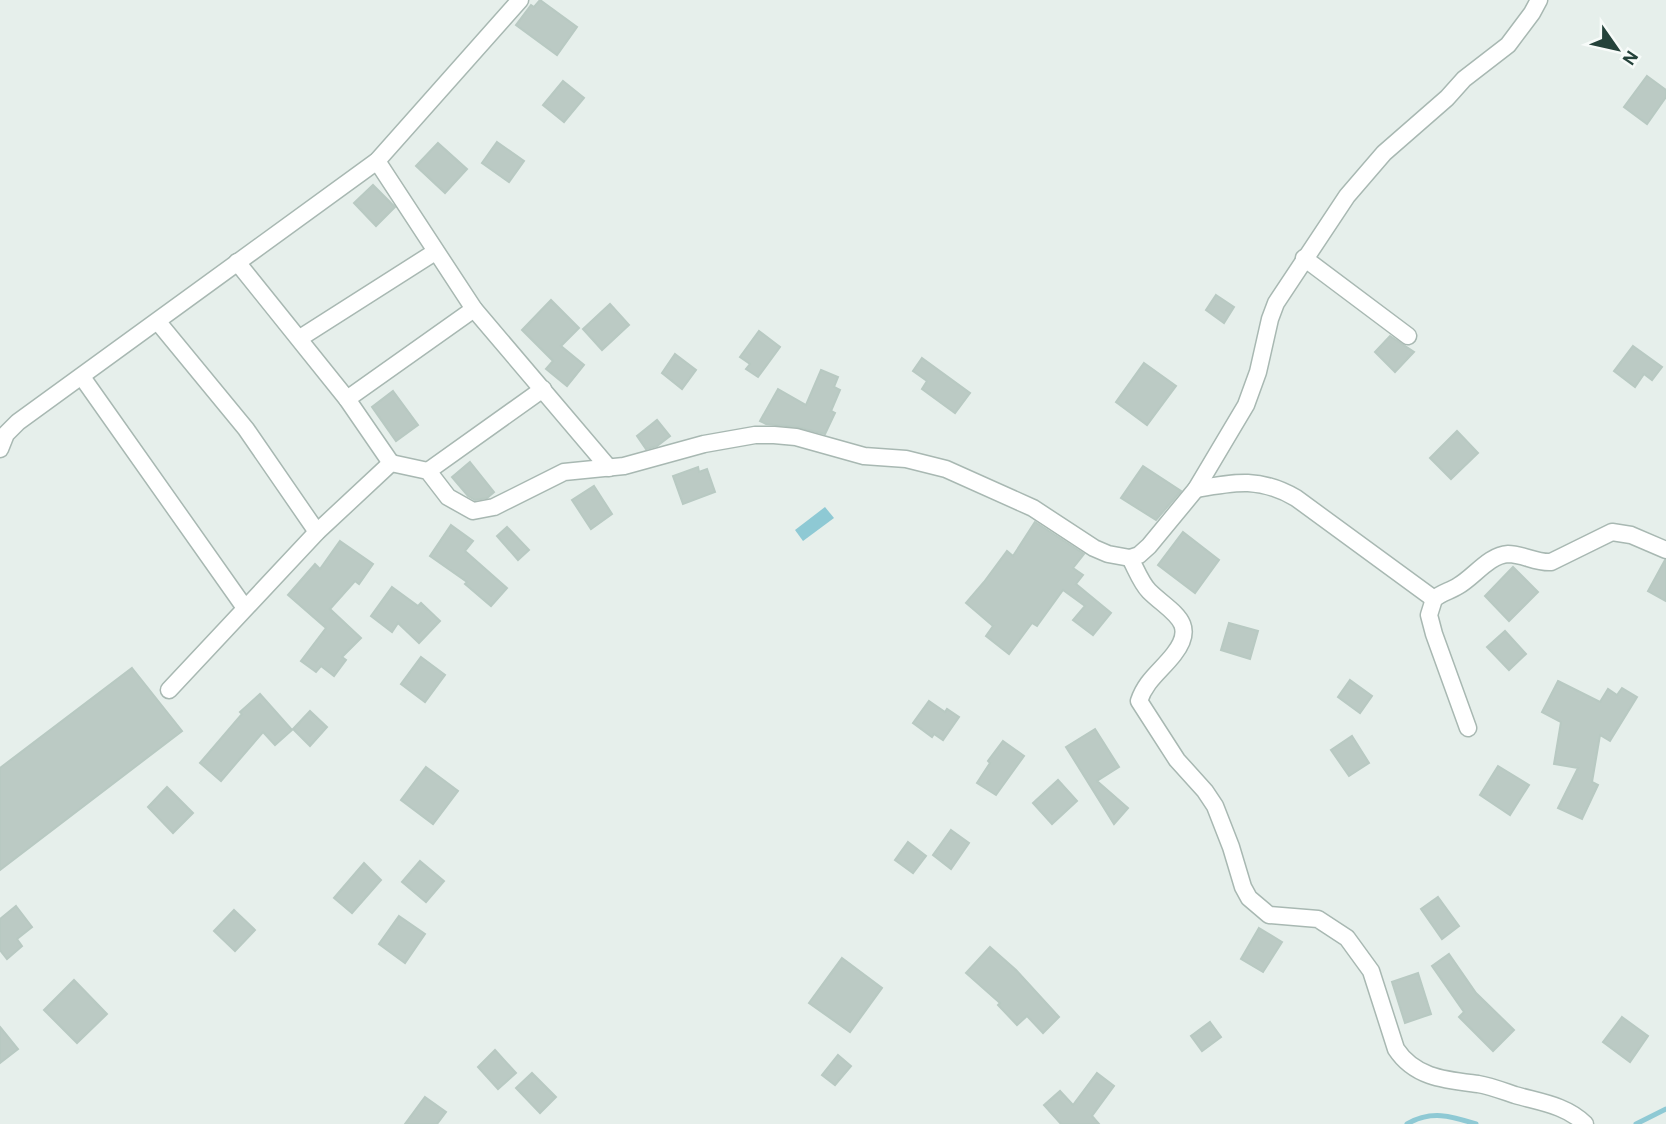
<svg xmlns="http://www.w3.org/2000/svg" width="1666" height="1124" font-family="'Alegreya Sans',sans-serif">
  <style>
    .water { fill: #8ec9d4 }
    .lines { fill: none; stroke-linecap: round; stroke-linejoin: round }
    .stream { stroke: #8ec9d4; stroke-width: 5 }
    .building { fill: #bbcac4; stroke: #b8c9c2; stroke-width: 2 }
    .street-casing { stroke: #a8b8b2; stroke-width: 19 }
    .street { stroke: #fff; stroke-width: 16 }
  </style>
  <rect width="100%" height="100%" fill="#e6efeb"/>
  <!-- water -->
  <polygon class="water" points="825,507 834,518 803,541 795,530"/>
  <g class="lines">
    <!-- stream -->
    <g class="stream">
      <path d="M1407,1124C1431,1110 1451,1116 1476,1124"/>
      <polyline points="1636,1124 1666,1109"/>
    </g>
  </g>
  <!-- building -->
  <g class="building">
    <polygon points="540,0 577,27 557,55 516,25 531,5 534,7"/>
    <polygon points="1647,76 1666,90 1666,97 1647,124 1624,107"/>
    <polygon points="563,81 584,98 564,122 543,105"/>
    <polygon points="497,142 524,161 509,182 482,163"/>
    <polygon points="438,143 467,169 445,193 416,166"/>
    <polygon points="373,185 395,207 376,226 354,203"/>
    <polygon points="1216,295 1234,307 1224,323 1206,310"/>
    <polygon points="551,300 579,328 561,346 584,365 567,386 546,369 553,361 522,330"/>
    <polygon points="610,304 629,325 602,350 583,329"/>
    <polygon points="759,331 780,347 758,377 746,369 750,364 740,357"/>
    <polygon points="1390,336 1414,352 1395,372 1375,352"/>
    <polygon points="1633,346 1662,367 1652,380 1644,374 1635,387 1614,371"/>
    <polygon points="675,354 696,370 682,389 662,373"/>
    <polygon points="922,358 970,393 955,413 922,389 927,381 913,371"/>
    <polygon points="1144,363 1176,386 1147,425 1116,402"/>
    <polygon points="821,370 838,377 834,387 840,390 831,411 835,413 825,434 797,427 766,424 760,421 778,389 806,405"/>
    <polygon points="393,391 418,425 396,441 372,407"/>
    <polygon points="657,420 670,436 657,446 646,449 637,436"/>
    <polygon points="1457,431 1478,453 1451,479 1430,458"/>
    <polygon points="470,462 494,492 487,498 475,500 468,496 452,477"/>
    <polygon points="1143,466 1181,491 1156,520 1121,498"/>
    <polygon points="698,467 699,472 707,469 715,492 683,504 673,476"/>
    <polygon points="594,486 612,514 591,529 572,500"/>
    <polygon points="1035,522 1084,554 1073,568 1083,575 1076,584 1111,613 1093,635 1073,620 1085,606 1063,590 1037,626 1032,623 1009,654 986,636 993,626 966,603 984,582 1007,551 1013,556"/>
    <polygon points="451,525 473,541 465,551 507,588 491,606 465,584 467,582 430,556"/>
    <polygon points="507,527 529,550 518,560 497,536"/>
    <polygon points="1183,532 1219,560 1195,593 1158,565"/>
    <polygon points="340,541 373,564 359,584 355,581 330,609 361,638 342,657 346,660 334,676 321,666 316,672 301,661 326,628 288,595 315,564 320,569"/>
    <polygon points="1665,560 1666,560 1666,601 1648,591"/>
    <polygon points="1513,567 1538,592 1509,621 1485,596"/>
    <polygon points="392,587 418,606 421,603 440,621 419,643 398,623 392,632 371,616"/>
    <polygon points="1229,623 1258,631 1250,659 1221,650"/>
    <polygon points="1505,631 1526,654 1509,670 1487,647"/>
    <polygon points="421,657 445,675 425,702 401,684"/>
    <polygon points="132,668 182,731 0,870 0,768"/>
    <polygon points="1350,680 1372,696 1360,713 1338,697"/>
    <polygon points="1558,681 1600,702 1608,689 1617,695 1622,688 1637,697 1610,741 1600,735 1592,782 1598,785 1582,819 1558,808 1578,768 1554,764 1561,722 1542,712"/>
    <polygon points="260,694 292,730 275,745 263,732 221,781 200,763 242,714 240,712"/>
    <polygon points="929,701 945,712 947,709 959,717 943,740 934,734 932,737 913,723"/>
    <polygon points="310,711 327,727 310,746 293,729"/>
    <polygon points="1095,729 1119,767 1097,781 1128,808 1114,824 1066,747"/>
    <polygon points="1352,736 1369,763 1349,776 1331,750"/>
    <polygon points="1003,741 1024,756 996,795 977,783 990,763 988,761"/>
    <polygon points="1498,766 1529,785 1510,815 1480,795"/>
    <polygon points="426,767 458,791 433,824 401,800"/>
    <polygon points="1058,780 1077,801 1052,824 1033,803"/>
    <polygon points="167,787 193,813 173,833 148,807"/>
    <polygon points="951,830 969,843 951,869 933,855"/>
    <polygon points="908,842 926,856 913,873 895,860"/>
    <polygon points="420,861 444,881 426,902 402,882"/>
    <polygon points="364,863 381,880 352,913 334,898"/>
    <polygon points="1438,897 1459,926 1442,939 1421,909"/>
    <polygon points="16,906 32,927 17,939 22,946 7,959 0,950 0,919"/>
    <polygon points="234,910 255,930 235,951 214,931"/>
    <polygon points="399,916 425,934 405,963 379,944"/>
    <polygon points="1259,928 1282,942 1263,972 1241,959"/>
    <polygon points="990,947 1016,970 1059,1017 1043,1033 1027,1016 1017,1025 998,1005 1000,1003 966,973"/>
    <polygon points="1449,954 1476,993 1514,1030 1493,1051 1459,1017 1464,1012 1432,966"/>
    <polygon points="842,958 882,988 850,1032 809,1003"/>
    <polygon points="1418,973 1431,1014 1405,1023 1392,982"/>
    <polygon points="74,980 107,1014 77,1043 44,1010"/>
    <polygon points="1622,1017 1648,1036 1630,1062 1603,1042"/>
    <polygon points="1210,1022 1221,1037 1202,1051 1191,1036"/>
    <polygon points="0,1027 18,1049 0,1063"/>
    <polygon points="495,1050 516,1073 498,1089 478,1067"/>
    <polygon points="838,1055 851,1066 835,1085 822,1075"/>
    <polygon points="532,1073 556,1097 540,1113 516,1088"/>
    <polygon points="1097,1073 1114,1086 1092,1116 1099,1124 1061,1124 1044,1105 1060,1091 1073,1105"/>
    <polygon points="425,1097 446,1112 437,1124 405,1124"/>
  </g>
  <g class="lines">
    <defs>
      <g id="street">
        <polyline points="377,161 474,309 609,468"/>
        <polyline points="1304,258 1408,336"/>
        <polyline points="237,262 347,399 391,463"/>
        <polyline points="158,322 246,429 317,532"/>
        <polyline points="300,338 435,252"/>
        <polyline points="82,377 245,608"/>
        <polyline points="347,399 474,309"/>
        <polyline points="0,449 6,434 18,422 377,161 520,0"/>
        <polyline points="428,471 543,389"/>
        <path d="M1196,489C1235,482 1260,477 1296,498L1434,599"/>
        <path d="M1130,558C1136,569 1141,583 1149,591C1170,612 1199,622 1174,654C1161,671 1146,680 1139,701L1177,760L1205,791L1215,806L1231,847L1243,887L1249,898L1269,915L1318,919L1347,938L1371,971L1396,1049C1415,1078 1446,1080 1478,1084C1490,1086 1503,1091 1515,1095C1539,1102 1566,1105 1585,1124"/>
        <polyline points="169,690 317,532 391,463 428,471 448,497 473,511 494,507 564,472 624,466 704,444 755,435 774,435 796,437 864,456 906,459 946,469 1033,508 1094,548 1108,554 1130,558 1139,555 1149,546 1196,489 1246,405 1258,372 1270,319 1276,303 1347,196 1384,153 1447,98 1464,79 1508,45 1532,13 1539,0"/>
        <path d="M1468,728L1434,634L1429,615L1434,599C1441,593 1450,591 1458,586C1474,577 1489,555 1508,554C1523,554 1536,563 1551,562L1612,532L1631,535L1666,550"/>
      </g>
    </defs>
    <!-- street casing -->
    <use href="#street" class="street-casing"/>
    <!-- street -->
    <use href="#street" class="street"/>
  </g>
  <!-- north arrow -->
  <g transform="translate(1617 49) rotate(124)" stroke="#f7fbf9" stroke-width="5" paint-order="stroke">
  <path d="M0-5L12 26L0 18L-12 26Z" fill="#24423a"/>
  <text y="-10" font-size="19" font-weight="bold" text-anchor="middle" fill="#24423a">N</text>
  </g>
</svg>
